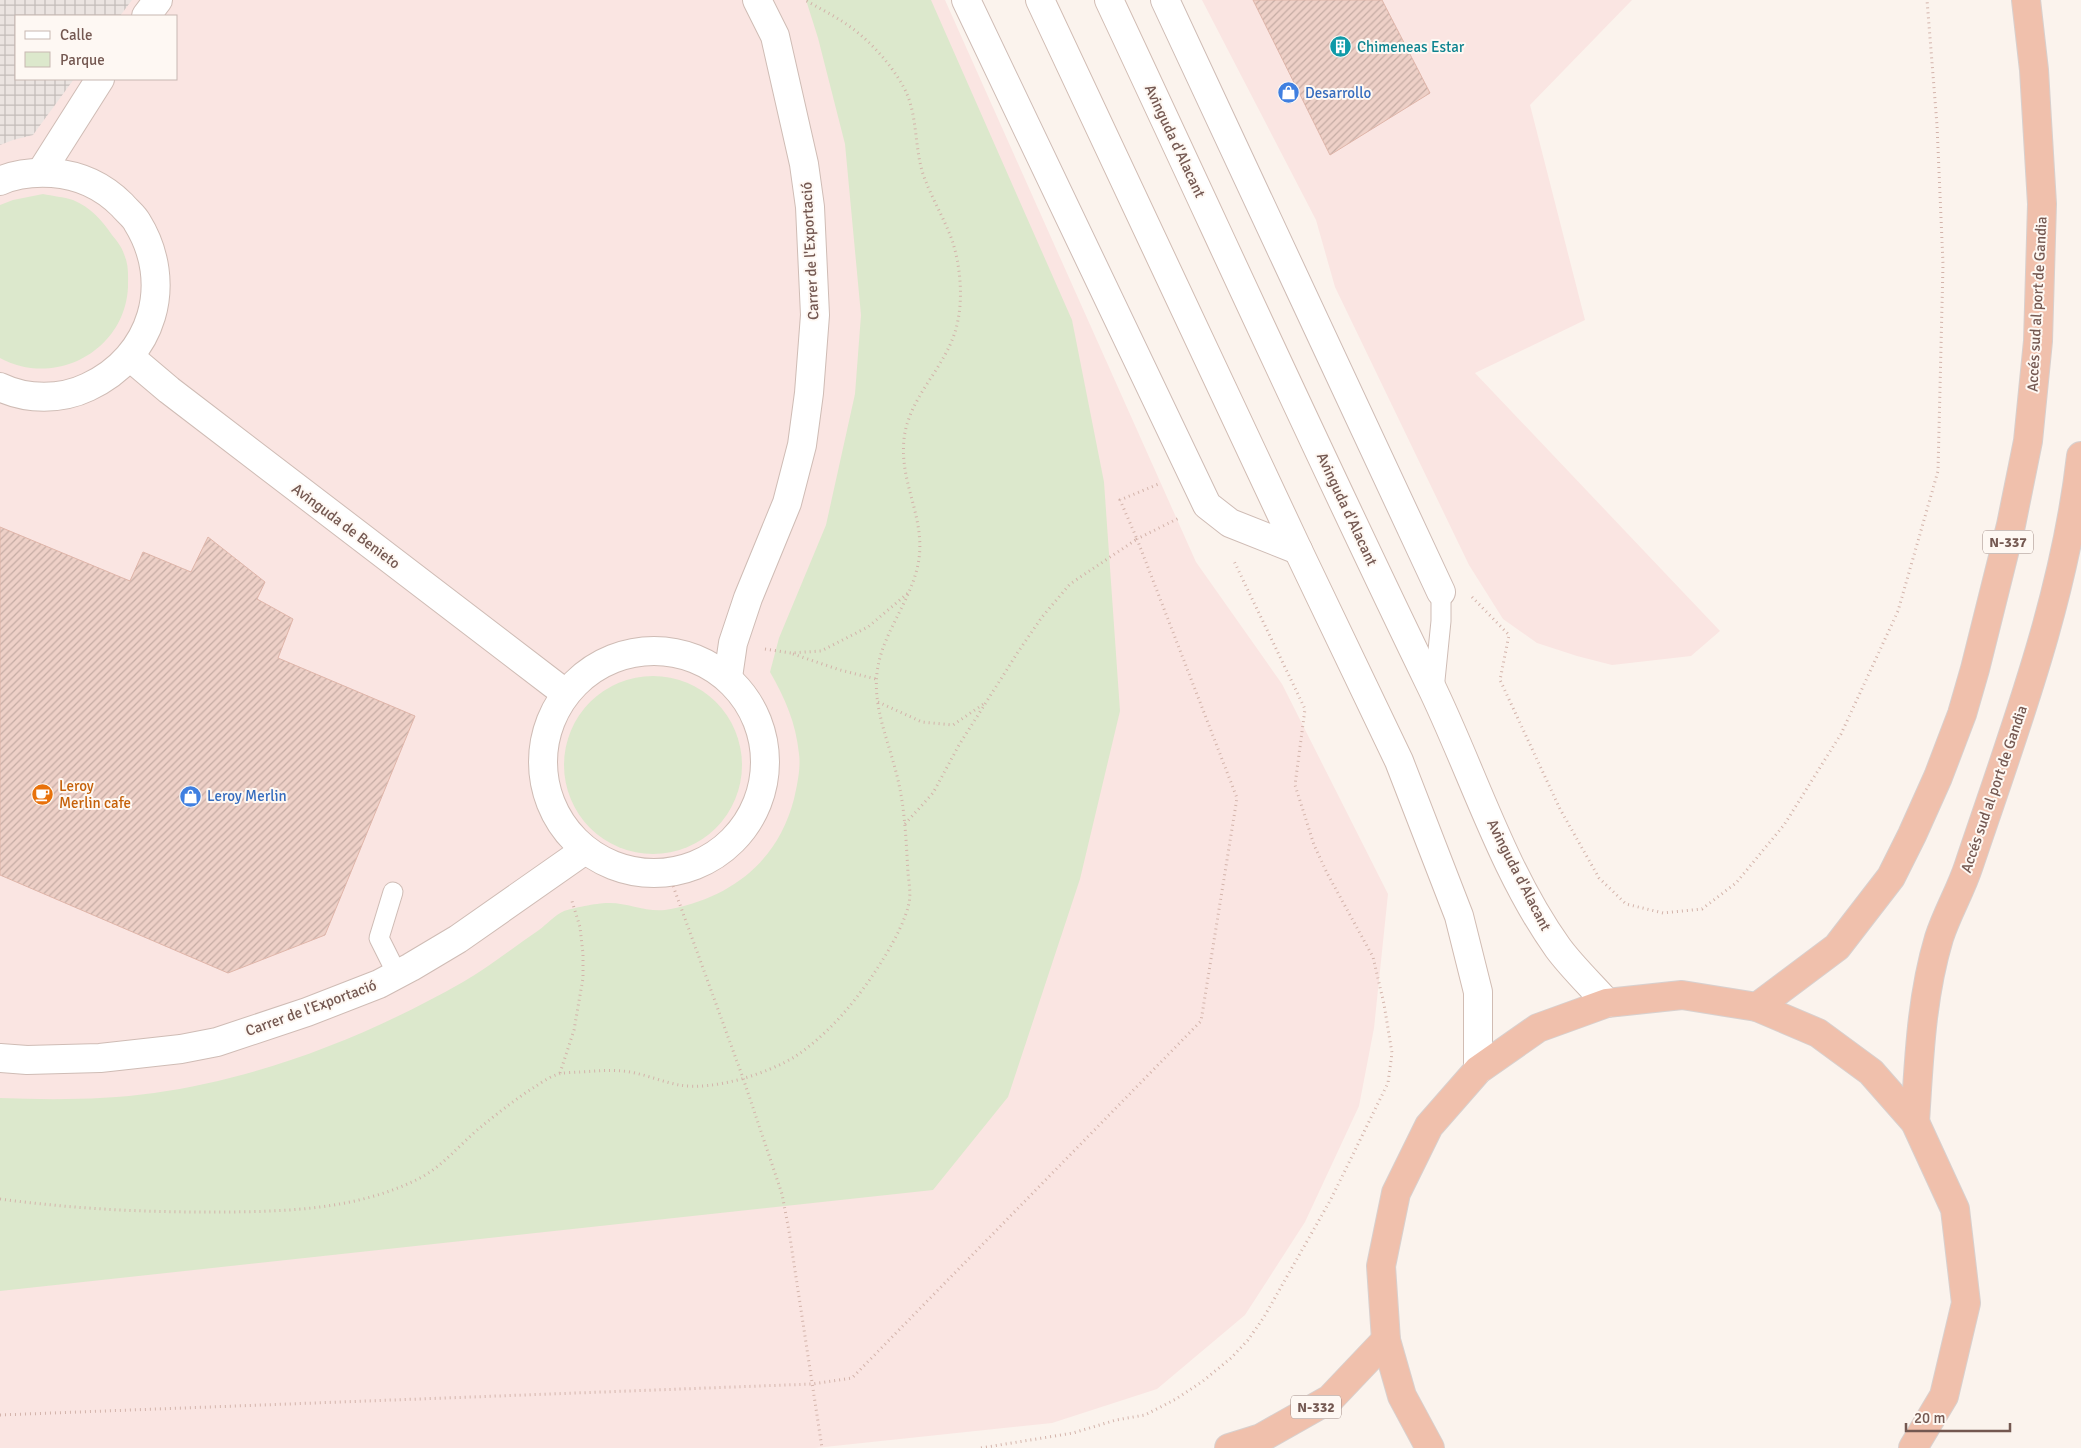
<svg xmlns="http://www.w3.org/2000/svg" width="2081" height="1448" font-family="Signika,sans-serif">
  <style>
    .commercial { fill: #fae5e2; fill-rule: evenodd }
    .industrial { fill: url(#industrial-grid) }
    .green { fill: #dce8cc }
    .building { fill: url(#building-hatch); stroke: #dfb5a9 }
    .lines { fill: none; stroke-linecap: round; stroke-linejoin: round }
    .service-casing { stroke: #cfbcb5; stroke-width: 21 }
    .minor-casing { stroke: #cfbcb5; stroke-width: 30 }
    .secondary-casing { stroke: #d1bcb3; stroke-width: 30 }
    .trunk-casing { stroke: #d8d0ce; stroke-width: 30 }
    .path { stroke: #d3b3aa; stroke-width: 3; stroke-dasharray: 1 4; stroke-linecap: butt }
    .service { stroke: #fff; stroke-width: 19 }
    .minor { stroke: #fff; stroke-width: 28 }
    .secondary { stroke: #fff; stroke-width: 28 }
    .trunk { stroke: #f0c0ac; stroke-width: 28 }
    .labels { text-anchor: middle; dominant-baseline: central; stroke-width: 4; stroke-linejoin: round; paint-order: stroke }
    .shield { fill: #fef8f3; stroke: #9d8882; stroke-width: 1 }
    .shield-label { font-size: 14px; font-weight: bold; fill: #745851 }
    .culture-label { font-size: 15px; fill: #0d838f; stroke: #fef8f3; text-anchor: start }
    .shop-label { font-size: 15px; fill: #366cbe; stroke: #fef8f3; text-anchor: start }
    .street-label { font-size: 15px; fill: #745851; stroke: #fef8f3 }
    .food-label { font-size: 15px; fill: #c56008; stroke: #fef8f3; text-anchor: start }
  </style>
  <defs>
    <pattern id="industrial-grid" width="8" height="8" patternUnits="userSpaceOnUse" patternTransform="scale(1.25)"><rect width="8" height="8" fill="#ebe4e1"/><path d="M0 4h8M4 0v8" fill="none" stroke="#c3bcb9"/></pattern>
    <pattern id="building-hatch" width="6" height="6" patternUnits="userSpaceOnUse" patternTransform="scale(1.25)"><rect width="6" height="6" fill="#eed0c7"/><path d="M-1 1l2-2M0 6l6-6M5 7l2-2" fill="none" stroke="#c5aca4"/></pattern>
  </defs>
  <rect width="100%" height="100%" fill="#fbf3ed"/>
  <!-- commercial -->
  <g class="commercial">
    <path d="M0,0H945L1196,562L1282,684L1388,894L1374,1028L1359,1106L1305,1222L1245,1315L1157,1389L1052,1423L815,1448H0ZM16,16H176V79H16Z"/>
    <polygon points="1202,0 1632,0 1530,105 1585,320 1475,373 1720,631 1691,656 1612,665 1577,656 1537,643 1503,619 1469,565 1335,287 1316,220"/>
  </g>
  <!-- industrial -->
  <polygon class="industrial" points="0,0 132,0 120,16 16,16 16,79 74,79 33,135 13,140 0,145"/>
  <!-- green -->
  <g class="green">
    <path d="M806,0H931L1072,320L1104,482L1120,711L1080,879L1008,1097L933,1190L0,1291V1098C51,1100 103,1100 154,1093C262,1078 368,1036 463,982C489,967 514,947 539,930C547,924 555,915 564,911C572,908 601,902 610,903C630,903 649,914 671,909C732,897 778,861 794,799C797,785 801,768 799,754C796,723 785,698 770,672L779,638L826,525L855,394L861,315L845,144L818,38Z"/>
    <path d="M43,194C52,196 64,197 73,200C90,207 102,220 112,235C116,240 122,247 124,254C129,265 128,276 128,287C125,351 55,388 0,358V205L13,200Z"/>
    <circle cx="653" cy="765" r="89"/>
  </g>
  <!-- building -->
  <g class="building">
    <polygon points="1253,0 1382,0 1430,93 1330,155"/>
    <polygon points="0,527 130,581 143,552 191,572 208,537 265,582 257,599 293,619 278,658 415,716 325,935 228,973 0,875"/>
  </g>
  <g class="lines">
    <defs>
      <g id="service">
        <polyline points="1434,690 1441,621 1441,592"/>
        <polyline points="393,892 379,938 397,974"/>
      </g>
      <g id="minor">
        <polyline points="966,0 1207,505 1230,523 1298,550"/>
        <polyline points="1165,0 1441,592"/>
        <polyline points="146,16 158,0"/>
        <polyline points="41,172 100,79"/>
        <path d="M0,181C15,174 35,172 52,173C79,175 103,186 122,205C127,211 134,216 137,222C175,283 153,357 88,387C61,400 27,400 0,387"/>
        <polyline points="130,357 169,390 565,693"/>
        <circle cx="654" cy="762" r="111"/>
        <polyline points="728,677 733,643 748,598 787,503 802,445 809,393 815,315 810,207 804,164 775,36 757,0"/>
        <polyline points="0,1058 27,1060 100,1058 181,1049 217,1042 307,1012 379,984 411,967 458,939 585,850"/>
      </g>
      <g id="secondary">
        <polyline points="1040,0 1298,550 1399,761 1459,916 1478,992 1478,1070"/>
        <path d="M1109,0C1216,228 1320,458 1430,684C1472,770 1502,870 1558,948C1572,967 1591,985 1607,1003"/>
      </g>
      <g id="trunk">
        <polyline points="1757,1007 1837,947 1891,877 1912,835 1938,777 1962,714 1975,669 2011,525 2028,441 2038,341 2042,204 2034,70 2026,0"/>
        <path d="M1915,1122C1919,1060 1921,998 1939,938C1947,913 1961,890 1969,865C2014,731 2065,598 2081,456"/>
        <polyline points="1229,1448 1261,1438 1330,1399 1386,1340"/>
        <polyline points="1430,1448 1402,1396 1386,1340 1381,1266 1396,1193 1429,1126 1478,1070 1538,1028 1607,1003 1682,995 1757,1007 1818,1033 1871,1072 1915,1122 1955,1209 1966,1303 1944,1396 1913,1448"/>
      </g>
    </defs>
    <!-- service casing -->
    <use href="#service" class="service-casing"/>
    <!-- minor casing -->
    <use href="#minor" class="minor-casing"/>
    <!-- secondary casing -->
    <use href="#secondary" class="secondary-casing"/>
    <!-- trunk casing -->
    <use href="#trunk" class="trunk-casing"/>
    <!-- path -->
    <g class="path">
      <polyline points="1472,597 1509,635 1500,680 1560,809 1599,878 1626,904 1663,913 1702,909 1736,883 1784,825 1841,734 1898,611 1938,471 1943,264 1937,125 1927,0"/>
      <polyline points="765,649 791,653 821,651 868,627 908,593"/>
      <polyline points="793,654 840,670 876,679"/>
      <polyline points="878,702 922,722 953,725 985,703"/>
      <polyline points="905,824 933,793 959,745 1018,652 1042,617 1070,584 1137,539 1120,500 1161,483"/>
      <polyline points="668,872 743,1078 782,1194 789,1231 822,1448"/>
      <polyline points="560,1073 574,1030 583,978 583,954 580,927 571,898"/>
      <path d="M0,1199C67,1208 135,1212 203,1212C276,1212 355,1212 422,1177C443,1165 458,1147 476,1131C494,1116 513,1101 533,1088C541,1083 550,1076 559,1074C561,1073 577,1072 580,1072C597,1071 613,1069 630,1072C647,1075 663,1082 679,1085C713,1091 767,1074 796,1056C815,1043 833,1026 848,1008C868,985 903,933 909,903C911,894 909,883 908,873C906,840 905,805 896,772C888,740 873,707 877,673C881,636 908,605 917,569C929,521 899,487 904,439C909,394 950,365 958,320C963,295 960,264 952,240C944,218 931,197 923,174C914,146 918,112 903,86C889,61 865,35 840,20C829,13 817,7 805,0"/>
      <polyline points="0,1415 812,1384 852,1378 1201,1021 1237,798 1137,539 1179,518"/>
      <polyline points="981,1448 1073,1433 1116,1420 1145,1415 1176,1399 1203,1381 1231,1358 1248,1340 1264,1317 1331,1199 1388,1083 1392,1053 1384,1004 1373,957 1327,873 1314,845 1295,785 1305,709 1233,559"/>
    </g>
    <!-- service -->
    <use href="#service" class="service"/>
    <!-- minor -->
    <use href="#minor" class="minor"/>
    <!-- secondary -->
    <use href="#secondary" class="secondary"/>
    <!-- trunk -->
    <use href="#trunk" class="trunk"/>
  </g>
  <!-- icons -->
  <defs>
    <symbol id="building-disc" viewBox="-11 -11 22 22"><circle r="9.5" fill="#0f9aa8" stroke="#fef8f3"/><path d="M-4-6H4V6H1V3H-1V6H-4ZM-2.5-4.3h1.7v1.8h-1.7ZM.8-4.3h1.7v1.8H.8ZM-2.5-1h1.7V.8h-1.7ZM.8-1h1.7V.8H.8Z" fill="#fff"/></symbol>
    <symbol id="shop-disc" viewBox="-11 -11 22 22"><circle r="9.5" fill="#3f7fe0" stroke="#fef8f3"/><path d="M-5-2.5h2.3a2.7 3.5 0 0 1 5.4 0H5L5.5 6h-11ZM-1.5-2.5h3a1.5 2.3 0 0 0-3 0Z" fill="#fff"/></symbol>
    <symbol id="cafe-disc" viewBox="-11 -11 22 22"><circle r="9.5" fill="#e8710a" stroke="#fef8f3"/><path d="M-5.5-4.5H6V0H3Q3 3.5 0 3.5H-2.5Q-5.5 3.5-5.5 0ZM3-3.2v2h1.7v-2ZM-6 4.5H4V6H-6Z" fill="#fff"/></symbol>
  </defs>
  <g fill-rule="evenodd">
    <use href="#building-disc" x="1328" y="34" width="25" height="25"/>
    <use href="#shop-disc" x="1276" y="80" width="25" height="25"/>
    <use href="#cafe-disc" x="30" y="782" width="25" height="25"/>
    <use href="#shop-disc" x="178" y="784" width="25" height="25"/>
  </g>
  <g class="labels">
    <!-- shield labels -->
    <g class="shield">
      <rect x="1983" y="530.5" width="50" height="23" rx="4"/>
      <rect x="1291" y="1395.5" width="50" height="23" rx="4"/>
    </g>
    <g class="shield-label">
      <text x="2008" y="542">N-337</text>
      <text x="1316" y="1407">N-332</text>
    </g>
    <!-- culture labels -->
    <g class="culture-label">
      <text x="1357" y="47">Chimeneas Estar</text>
    </g>
    <!-- shop labels -->
    <g class="shop-label">
      <text x="1305" y="93">Desarrollo</text>
      <text x="207" y="796">Leroy Merlin</text>
    </g>
    <!-- street labels -->
    <g class="street-label">
      <text transform="translate(1175 141) rotate(65)">Avinguda d'Alacant</text>
      <text transform="translate(810 251) rotate(-93)">Carrer de l'Exportació</text>
      <text transform="translate(2037 304) rotate(-87)">Accés sud al port de Gandia</text>
      <text transform="translate(1347 509) rotate(65)">Avinguda d'Alacant</text>
      <text transform="translate(346 526) rotate(37)">Avinguda de Benieto</text>
      <text transform="translate(1994 789) rotate(-71)">Accés sud al port de Gandia</text>
      <text transform="translate(1519 875) rotate(63)">Avinguda d'Alacant</text>
      <text transform="translate(311 1008) rotate(-20)">Carrer de l'Exportació</text>
    </g>
    <!-- food labels -->
    <g class="food-label">
      <text x="59" y="786">Leroy<tspan x="59" dy="17">Merlin cafe</tspan></text>
    </g>
  </g>
  <!-- legend -->
  <rect x="15" y="15" width="162" height="65" fill="#fef8f3" stroke="#c7b8b2"/>
  <rect x="25" y="31" width="25" height="8" fill="#ffffff" stroke="#c7b8b2"/>
  <text x="60" y="40" font-size="15" fill="#745851">Calle</text>
  <rect x="25" y="52" width="25" height="15" fill="#dce8cc" stroke="#c7b8b2"/>
  <text x="60" y="65" font-size="15" fill="#745851">Parque</text>
  <!-- scale -->
  <path d="M1906 1423v8h104v-8" fill="none" stroke="#745851" stroke-width="2.5"/>
  <text x="1914" y="1423" font-size="15" fill="#745851" stroke="#fef8f3" stroke-width="4" paint-order="stroke">20 m</text>
</svg>
